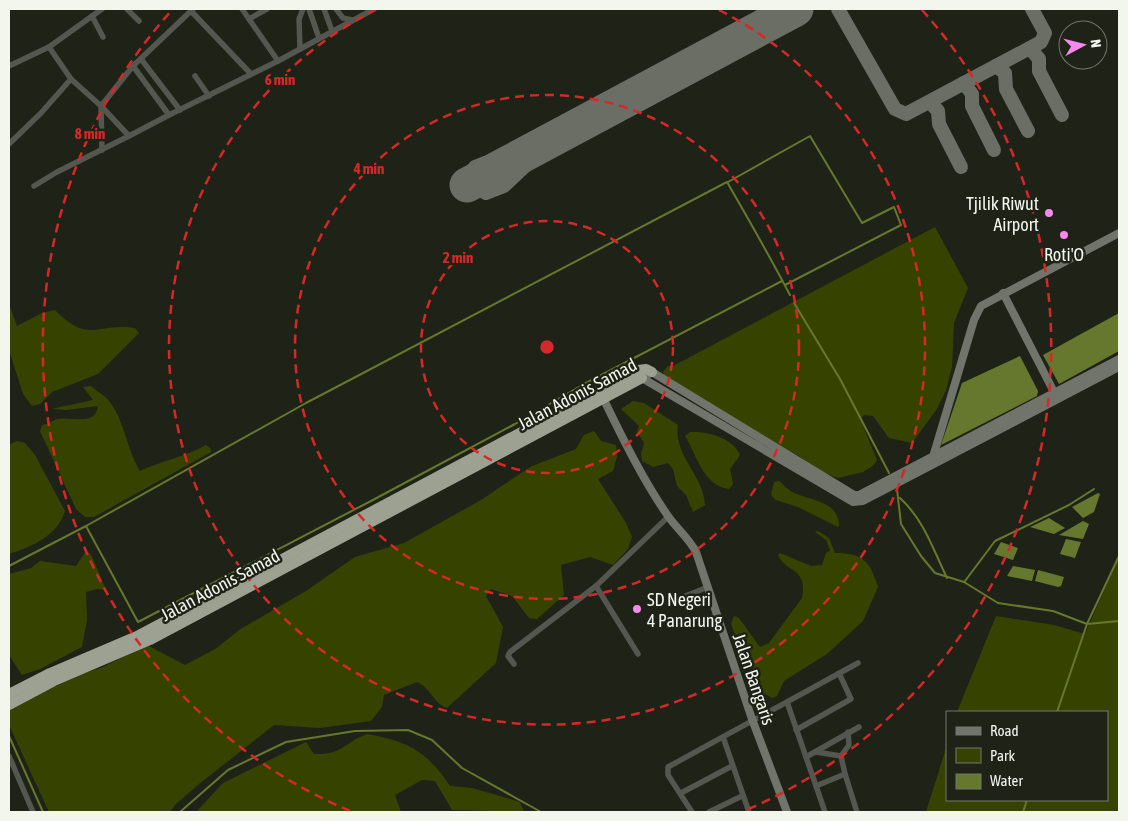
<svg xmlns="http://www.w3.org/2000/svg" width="1128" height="821" font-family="'Asap Condensed',sans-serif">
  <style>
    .green { fill: #364300 }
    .water { fill: #66782d }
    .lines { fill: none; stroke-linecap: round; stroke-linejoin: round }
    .stream { stroke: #66782d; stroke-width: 2 }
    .taxiway { stroke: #6b6e64; stroke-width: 14 }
    .runway { stroke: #6b6e64; stroke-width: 35 }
    .street { stroke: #545650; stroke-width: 5.5 }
    .secondary { stroke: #71746b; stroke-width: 8 }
    .highway { stroke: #9ca192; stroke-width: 10 }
    .ring { fill: none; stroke: #d62828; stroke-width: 2.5; stroke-dasharray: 9 6 }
    .poi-dot { fill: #f888eb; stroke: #1f2317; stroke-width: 2 }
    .labels { text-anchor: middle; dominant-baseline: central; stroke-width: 5; stroke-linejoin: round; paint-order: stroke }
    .poi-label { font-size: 18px; fill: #f3f6ed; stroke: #1f2317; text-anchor: end }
    .street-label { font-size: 18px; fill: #f3f6ed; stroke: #1f2317 }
    .centre { fill: #d62828; stroke: #1f2317; stroke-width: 2.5 }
    .ring-label { font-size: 15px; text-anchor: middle; font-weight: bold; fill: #d62828; stroke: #1f2317; stroke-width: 5; stroke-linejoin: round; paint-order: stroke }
  </style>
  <rect width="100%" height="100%" fill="#1f2317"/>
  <!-- green -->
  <g class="green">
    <polygon points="935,227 968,288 954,323 952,367 946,390 937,409 912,443 889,438 873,416 864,415 860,419 877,460 874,465 863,472 838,478 822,472 797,455 764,438 664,375 663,372 668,366 673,366"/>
    <path d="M9,304L17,326L42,313L55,310C89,345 97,322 135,328L139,333L98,374L52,392L40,404L32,406L23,394L9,350Z"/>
    <path d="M91,386C97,391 105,396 109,401C124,419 127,450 140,471C161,461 185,457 206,445L211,449V452L94,517H85L76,509L40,431L42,425C49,424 52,421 57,419C71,416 96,427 98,406L66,410L51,409L93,400L83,387Z"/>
    <path d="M633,401L644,403L678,425C673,455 704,476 705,505L693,512L686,495L677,486L673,469L668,463L653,467L642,461L641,454L644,443L637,432L639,426L621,409Z"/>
    <path d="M594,431L601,441L616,445L617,457L613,471L598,479L626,523L632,537L628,549L613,565L590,557L561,565L564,595L537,619L529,618L512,596L491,589L486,596L503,627L496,663L447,708C433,703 431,688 417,682L384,695L382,707L371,721L320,728L274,725L199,784L175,805L170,812H49L9,725V711L69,678L103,667L147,645L185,665L217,648L239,630L306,591L355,557L404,543L481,500L530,467L576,449L584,435Z"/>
    <path d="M690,432C708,431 733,438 740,455L730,469L733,484L729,489C703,486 696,453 685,436Z"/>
    <path d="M17,441L25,443L35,455L65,511C57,536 33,546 9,554V445Z"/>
    <path d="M779,481C784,485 789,491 794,493C812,501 838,501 839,525L838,527L798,507L776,500L771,495L774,482Z"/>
    <path d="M818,531L829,538L835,553C863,553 870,561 878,587L863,621L827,654L784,681L777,696L772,698L762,692L743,657L731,624L734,616L739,618L760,647L769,643L802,598C808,567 786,573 778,555L780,553L811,566L822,565L826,553L830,550L826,540L815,532Z"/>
    <polygon points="86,551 91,554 106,590 97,589 86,592 87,620 82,647 40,669 22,675 9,655 9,574 31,568 40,561 76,566"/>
    <polygon points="1119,557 1119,812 926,812 947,745 947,800 1107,800 1107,712 957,712 996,616 1054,625 1085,634"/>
    <path d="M367,734C407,741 427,751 450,786L472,788L520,802L524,812L452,810L435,781L422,780L395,795L401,812H196L223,783L306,742L314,754C343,755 343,743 367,734Z"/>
  </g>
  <!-- water -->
  <g class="water">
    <polygon points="1119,313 1119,351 1059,384 1043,355"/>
    <polygon points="1020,356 1038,391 1037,396 941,445 962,383"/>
    <polygon points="1098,493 1100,494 1094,512 1083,518 1072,507"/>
    <polygon points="1049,518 1065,528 1054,534 1030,527"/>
    <polygon points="1083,521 1089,524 1083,539 1059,535"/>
    <polygon points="1066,539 1081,542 1075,558 1060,554"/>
    <polygon points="1001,542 1018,548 1013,560 994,554"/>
    <polygon points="1013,566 1035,570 1032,581 1007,576"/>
    <polygon points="1038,570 1064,577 1061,586 1058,587 1035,581"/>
  </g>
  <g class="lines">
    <!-- stream -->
    <g class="stream">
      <polyline points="728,182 810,136 862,223 894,207 901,225 785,285"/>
      <path d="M782,281L584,384L515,424L371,501L138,622L86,526L306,403L727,182C749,220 770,257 790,295"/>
      <polyline points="794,303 840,379 889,473"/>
      <polyline points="897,489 901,524 921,556 935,573 964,582 998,603 1053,611 1087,624 1119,621"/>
      <path d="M900,498C924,520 933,549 947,578"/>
      <polyline points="9,566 86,526"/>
      <polyline points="965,581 995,541 1069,505 1094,489"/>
      <polyline points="1057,712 1087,624 1119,556"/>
      <polyline points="9,736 43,812"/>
      <polyline points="180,812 228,770 286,742 355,731 408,730 432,740 462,768 541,812"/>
      <polyline points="1023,812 1027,800"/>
    </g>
    <!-- taxiway -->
    <g class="taxiway">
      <polyline points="838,9 895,109 906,114 1041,42 1045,33 1032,9"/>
      <polyline points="1030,48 1039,59 1039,71 1062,115"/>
      <polyline points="996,66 1005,73 1006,89 1028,131"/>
      <polyline points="964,83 972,94 972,106 994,150"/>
      <polyline points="930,102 938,111 939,124 961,167"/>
      <polyline points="497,169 485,163 475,167 470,174 473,186 486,193 504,186 556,137"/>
    </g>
    <!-- runway -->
    <polyline class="runway" points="467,185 796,9"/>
    <!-- street -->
    <g class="street">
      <polyline points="127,9 139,21"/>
      <polyline points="242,9 249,19"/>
      <polyline points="267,9 249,19 278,61"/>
      <polyline points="309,9 319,38"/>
      <polyline points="324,9 332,31"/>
      <polyline points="336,9 343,18 352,20"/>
      <polyline points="191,11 250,73"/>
      <polyline points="92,16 103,37"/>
      <polyline points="49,47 71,79 101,106 129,136 169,115 133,66 193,9"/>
      <polyline points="300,49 299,19 303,9"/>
      <polyline points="141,59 180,110"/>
      <polyline points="9,66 49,47 102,9"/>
      <polyline points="195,76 209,96"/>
      <polyline points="169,115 278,61 374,9"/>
      <polyline points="9,144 41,113 71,79"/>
      <polyline points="102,150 101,106 133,66"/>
      <polyline points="34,186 57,172 129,136"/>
      <polyline points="596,586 638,654"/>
      <polyline points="668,603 708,587"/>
      <polyline points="696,622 717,616"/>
      <polyline points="514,664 508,656 510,652 596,586 668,517"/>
      <polyline points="787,702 825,812"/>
      <polyline points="796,730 851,699 839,673"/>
      <polyline points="723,737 749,812"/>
      <polyline points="816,752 841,756"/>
      <polyline points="9,756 33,812"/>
      <polyline points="806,757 859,727"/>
      <polyline points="845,774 841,756 849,745 848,732"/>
      <polyline points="816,786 845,774 857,812"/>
      <polyline points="681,793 732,766"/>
      <polyline points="692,812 668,775 668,767 858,663"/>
      <polyline points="709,812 742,796"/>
    </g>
    <!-- secondary -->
    <g class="secondary">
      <polyline points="1003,293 1055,394"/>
      <polyline points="1119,359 859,495 854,495 652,372 642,378 853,502 863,501 1119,367"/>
      <path d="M604,400C623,439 643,480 668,516C677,529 689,538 696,552L752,719L787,812"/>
      <polyline points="933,457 974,320 981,306 1119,233"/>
    </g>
    <!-- highway -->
    <g class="highway">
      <polyline points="9,694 50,673 139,635 638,370 646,369 652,372"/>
      <polyline points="9,705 54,681 150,640 642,378"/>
    </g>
  </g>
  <!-- distance rings -->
  <g class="ring">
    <circle cx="547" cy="347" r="126"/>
    <circle cx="547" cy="347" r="252"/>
    <path d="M719 10A378 378 0 1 1 375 10"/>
    <path d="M350 811A504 504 0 0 1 172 10M922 10A504 504 0 0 1 744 811"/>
  </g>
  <!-- markers -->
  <g class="poi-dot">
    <circle cx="1049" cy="213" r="5"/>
    <circle cx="1064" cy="235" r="5"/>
    <circle cx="637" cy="609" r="5"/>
  </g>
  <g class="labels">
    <!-- poi labels -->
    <g class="poi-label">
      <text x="1039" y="203">Tjilik Riwut<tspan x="1039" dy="21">Airport</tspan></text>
      <text x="1064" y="254" text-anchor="middle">Roti'O</text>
      <text x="647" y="599" text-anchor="start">SD Negeri<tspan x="647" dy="21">4 Panarung</tspan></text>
    </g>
    <!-- street labels -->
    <g class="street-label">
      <text transform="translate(577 394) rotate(-28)">Jalan Adonis Samad</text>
      <text transform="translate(220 585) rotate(-28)">Jalan Adonis Samad</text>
      <text transform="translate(754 679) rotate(71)">Jalan Bangaris</text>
    </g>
  </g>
  <circle cx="547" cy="347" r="8" class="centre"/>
  <g class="ring-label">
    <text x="280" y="85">6 min</text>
    <text x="90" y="139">8 min</text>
    <text x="369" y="174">4 min</text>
    <text x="458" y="263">2 min</text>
  </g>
  <!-- border -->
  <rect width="1128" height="821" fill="none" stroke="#f3f6ed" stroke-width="20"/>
  <!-- legend -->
  <rect x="946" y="711" width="162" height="90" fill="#1f2317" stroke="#74776d"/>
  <rect x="956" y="727" width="25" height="8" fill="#71746b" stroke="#74776d"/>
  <text x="990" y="736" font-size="15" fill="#f3f6ed">Road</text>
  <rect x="956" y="748" width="25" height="15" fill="#364300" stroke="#74776d"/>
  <text x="990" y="761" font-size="15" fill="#f3f6ed">Park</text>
  <rect x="956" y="774" width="25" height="15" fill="#66782d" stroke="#74776d"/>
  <text x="990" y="786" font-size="15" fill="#f3f6ed">Water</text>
  <!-- north arrow -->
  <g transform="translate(1083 45) rotate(83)"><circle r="24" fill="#1f2317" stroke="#74776d"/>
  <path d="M0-4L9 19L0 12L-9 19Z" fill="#f888eb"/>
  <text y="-8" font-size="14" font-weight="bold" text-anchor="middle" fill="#f3f6ed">N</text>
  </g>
</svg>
